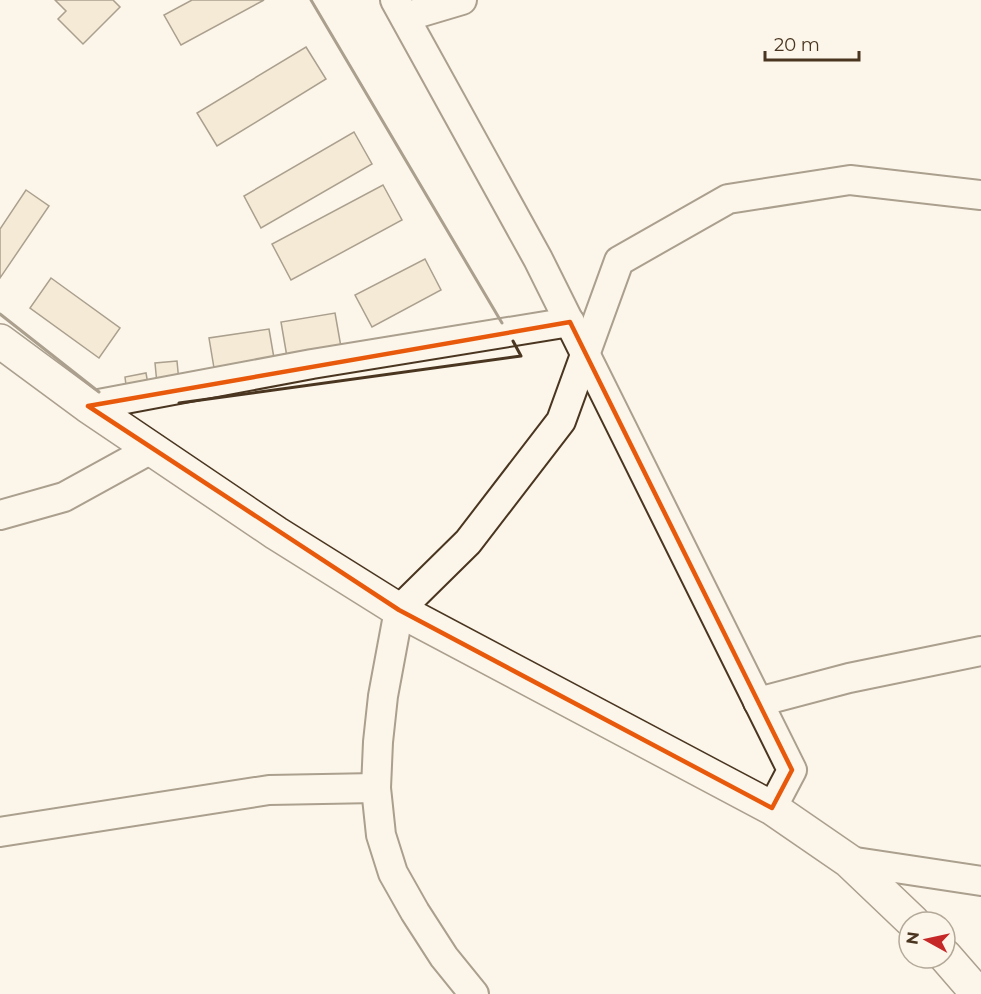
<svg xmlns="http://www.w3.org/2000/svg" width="981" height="994" font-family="Montserrat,sans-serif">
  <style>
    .building { fill: #ecdcbc; stroke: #4a3520; stroke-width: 1.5 }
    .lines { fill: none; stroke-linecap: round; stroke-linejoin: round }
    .minor-casing { stroke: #4a3520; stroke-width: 32 }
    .primary-casing { stroke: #4a3520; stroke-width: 36 }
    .minor { stroke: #fbf6e9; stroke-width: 28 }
    .primary { stroke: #fbf6e9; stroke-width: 33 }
    .wall { stroke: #4a3520; stroke-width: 3 }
    .marked { fill: none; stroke: #e8590c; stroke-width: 4.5; stroke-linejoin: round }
  </style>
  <rect width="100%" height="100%" fill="#fbf6e9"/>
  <!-- building -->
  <g class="building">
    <polygon points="55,0 113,0 120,7 83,44 58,19 66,11"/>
    <polygon points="192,0 264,0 181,45 164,15"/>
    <polygon points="306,47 326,79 217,146 197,113"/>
    <polygon points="354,132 372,164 261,228 244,196"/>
    <polygon points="383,185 402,220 291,280 272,244"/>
    <polygon points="26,190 49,206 0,278 0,229"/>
    <polygon points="425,259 441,290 372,327 355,295"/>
    <polygon points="51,278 120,328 99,358 30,308"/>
    <polygon points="335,313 341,347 287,357 281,322"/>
    <polygon points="269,329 275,364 215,374 209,338"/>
    <polygon points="177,361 179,382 157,384 155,363"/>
    <polygon points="146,373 149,390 127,393 125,377"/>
  </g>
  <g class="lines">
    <defs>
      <g id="minor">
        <polyline points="395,0 538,259 792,770 772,808"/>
        <polyline points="405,17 462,0"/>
        <polyline points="88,406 312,364 570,322"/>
        <polyline points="0,515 64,497 153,448"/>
        <polyline points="758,702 849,678 981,651"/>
        <polyline points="0,832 269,790 376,788"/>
        <polyline points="849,861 981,881"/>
        <polyline points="474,994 444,957 415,912 393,873 381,835 376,788 378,742 383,696 399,610 468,542 561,421 619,261 728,199 850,180 981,195"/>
      </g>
      <g id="primary">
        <polyline points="0,341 88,406 276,533 399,610 772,808 849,861 913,922"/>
        <polyline points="945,956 978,994"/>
      </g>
    </defs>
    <!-- minor casing -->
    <use href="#minor" class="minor-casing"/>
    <!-- primary casing -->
    <use href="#primary" class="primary-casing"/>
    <!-- minor -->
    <use href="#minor" class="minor"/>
    <!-- primary -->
    <use href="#primary" class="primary"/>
    <!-- wall -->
    <g class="wall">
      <polyline points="311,0 502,323"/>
      <polyline points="0,314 99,392"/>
      <polyline points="179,403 521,356 513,341"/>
    </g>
  </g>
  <!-- marked area -->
  <path d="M0 0H981V994H0ZM570,322L792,770L772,808L399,610L88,406Z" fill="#fbf6e9" fill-opacity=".55" fill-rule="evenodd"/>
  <path class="marked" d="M570,322L792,770L772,808L399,610L88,406Z"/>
  <!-- north arrow -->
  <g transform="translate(927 940) rotate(278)"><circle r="28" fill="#fbf6e9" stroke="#b4a999" stroke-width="1.5"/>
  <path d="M0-4.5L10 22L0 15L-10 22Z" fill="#c62828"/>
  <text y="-9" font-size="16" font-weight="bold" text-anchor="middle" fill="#4a3520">N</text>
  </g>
  <!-- scale -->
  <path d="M765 51v9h94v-9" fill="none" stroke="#4a3520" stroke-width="3"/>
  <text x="774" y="51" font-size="18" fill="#4a3520" stroke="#fbf6e9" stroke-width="4.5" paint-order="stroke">20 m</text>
</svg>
